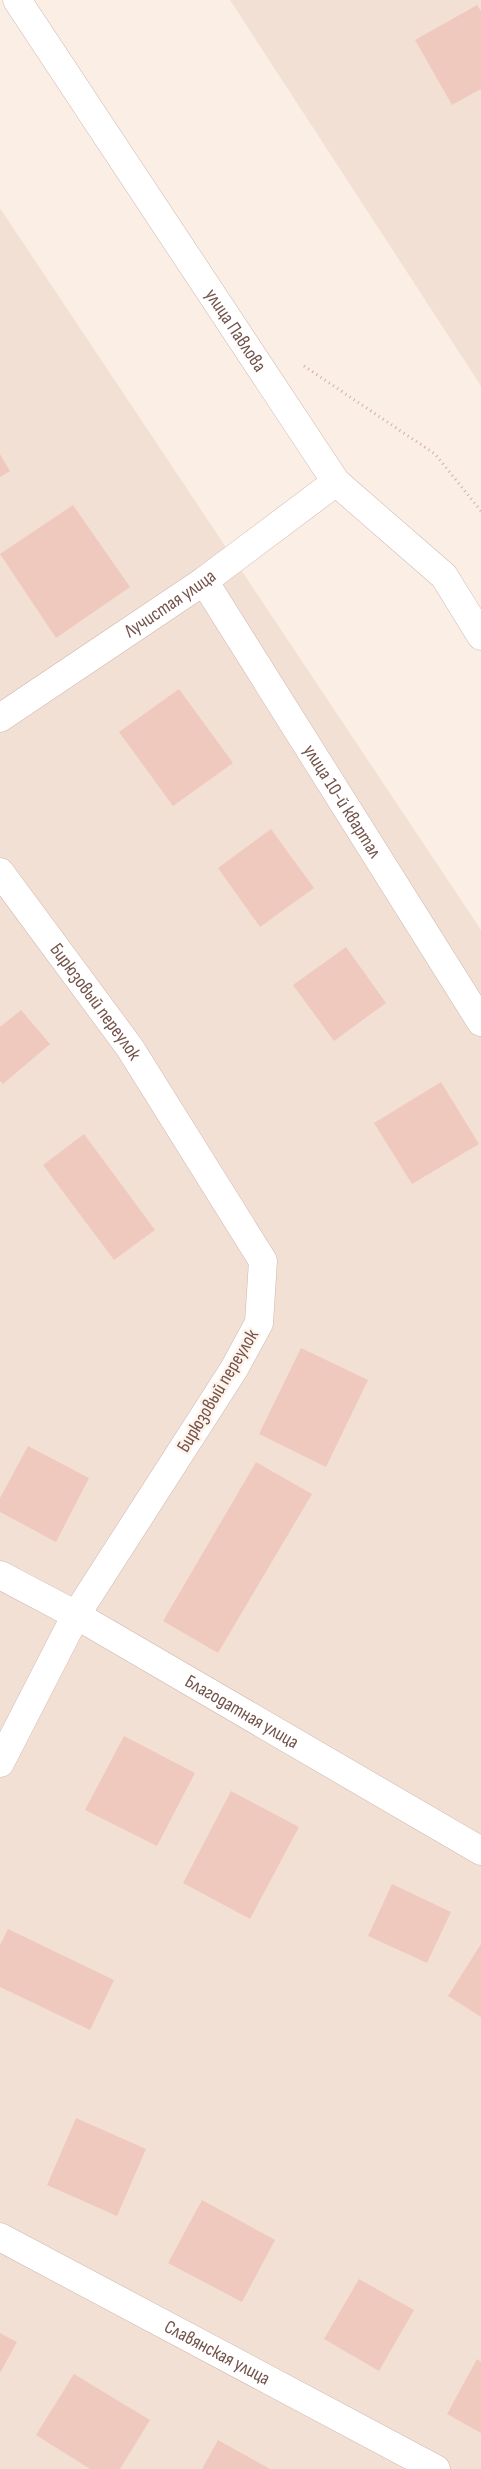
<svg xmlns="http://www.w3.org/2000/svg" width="481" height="2469" font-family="'Sofia Sans Condensed',sans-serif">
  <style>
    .residential { fill: #f3e0d4 }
    .building { fill: #f0c9be }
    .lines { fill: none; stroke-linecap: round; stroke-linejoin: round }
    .minor-casing { stroke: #cfb7af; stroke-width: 29 }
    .path { stroke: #d5aca1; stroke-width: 3; stroke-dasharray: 1 4; stroke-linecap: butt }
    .minor { stroke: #fff; stroke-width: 28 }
    .labels { text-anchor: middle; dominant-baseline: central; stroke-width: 5; stroke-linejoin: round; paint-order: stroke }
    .street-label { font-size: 19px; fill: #73534b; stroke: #fef4eb }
  </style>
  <rect width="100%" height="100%" fill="#fbefe5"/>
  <!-- residential -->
  <g class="residential">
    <polygon points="230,0 481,0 481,386"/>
    <polygon points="0,208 481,930 481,2469 0,2469"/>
  </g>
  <!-- building -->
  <g class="building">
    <polygon points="477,5 481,11 481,89 452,105 415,40"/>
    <polygon points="0,454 10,471 0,477"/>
    <polygon points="73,505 130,587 56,638 0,554"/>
    <polygon points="179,689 233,763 173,806 119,732"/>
    <polygon points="271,829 314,888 260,927 218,868"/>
    <polygon points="346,947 386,1003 334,1041 293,985"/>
    <polygon points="21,1010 50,1044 3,1084 0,1081 0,1027"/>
    <polygon points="441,1082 479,1144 412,1184 374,1123"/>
    <polygon points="84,1134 155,1230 114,1260 43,1165"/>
    <polygon points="301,1348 368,1380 326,1467 259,1434"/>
    <polygon points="28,1446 89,1478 56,1542 0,1512 0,1498"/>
    <polygon points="256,1462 312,1494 218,1653 163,1621"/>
    <polygon points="124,1736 195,1773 157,1846 85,1810"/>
    <polygon points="231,1791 299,1827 250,1919 183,1883"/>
    <polygon points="392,1884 451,1912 427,1963 368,1936"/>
    <polygon points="8,1929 114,1980 90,2030 0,1987 0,1945"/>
    <polygon points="481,1944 481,2017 448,1996"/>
    <polygon points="76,2118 146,2149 117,2216 47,2185"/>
    <polygon points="202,2200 275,2240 242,2302 168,2263"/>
    <polygon points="359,2279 414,2310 379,2371 324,2339"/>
    <polygon points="0,2333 17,2342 0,2373"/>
    <polygon points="477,2359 481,2362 481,2433 447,2414"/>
    <polygon points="74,2374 150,2420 120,2469 90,2469 36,2435"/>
    <polygon points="218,2440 270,2469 202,2469"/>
  </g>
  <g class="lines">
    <defs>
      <g id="minor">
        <path id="s1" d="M17,0L336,482L444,576L481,636"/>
        <path id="s2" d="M204,581L481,1022"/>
        <path id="s3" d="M0,718L204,581L336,482"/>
        <path id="s4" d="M0,872L130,1048L263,1261L259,1323L234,1369L76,1615L0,1763"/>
        <path id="s5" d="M0,1575L76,1615L481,1851"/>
        <path id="s6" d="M0,2237L436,2469"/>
      </g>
    </defs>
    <!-- minor casing -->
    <use href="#minor" class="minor-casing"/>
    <!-- path -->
    <polyline class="path" points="304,366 435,454 481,511"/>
    <!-- minor -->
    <use href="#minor" class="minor"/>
  </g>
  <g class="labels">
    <!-- street labels -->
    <g class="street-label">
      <text stroke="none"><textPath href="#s1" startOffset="396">улица Павлова</textPath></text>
      <text stroke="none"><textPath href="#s3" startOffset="205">Лучистая улица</textPath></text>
      <text stroke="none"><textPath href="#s2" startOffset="260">улица 10-й квартал</textPath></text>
      <text stroke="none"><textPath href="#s4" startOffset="161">Бирюзовый переулок</textPath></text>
      <text transform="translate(218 1391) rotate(-59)">Бирюзовый переулок</text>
      <text stroke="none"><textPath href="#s5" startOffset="278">Благодатная улица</textPath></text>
      <text stroke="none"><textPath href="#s6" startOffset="246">Славянская улица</textPath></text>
    </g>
  </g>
</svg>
